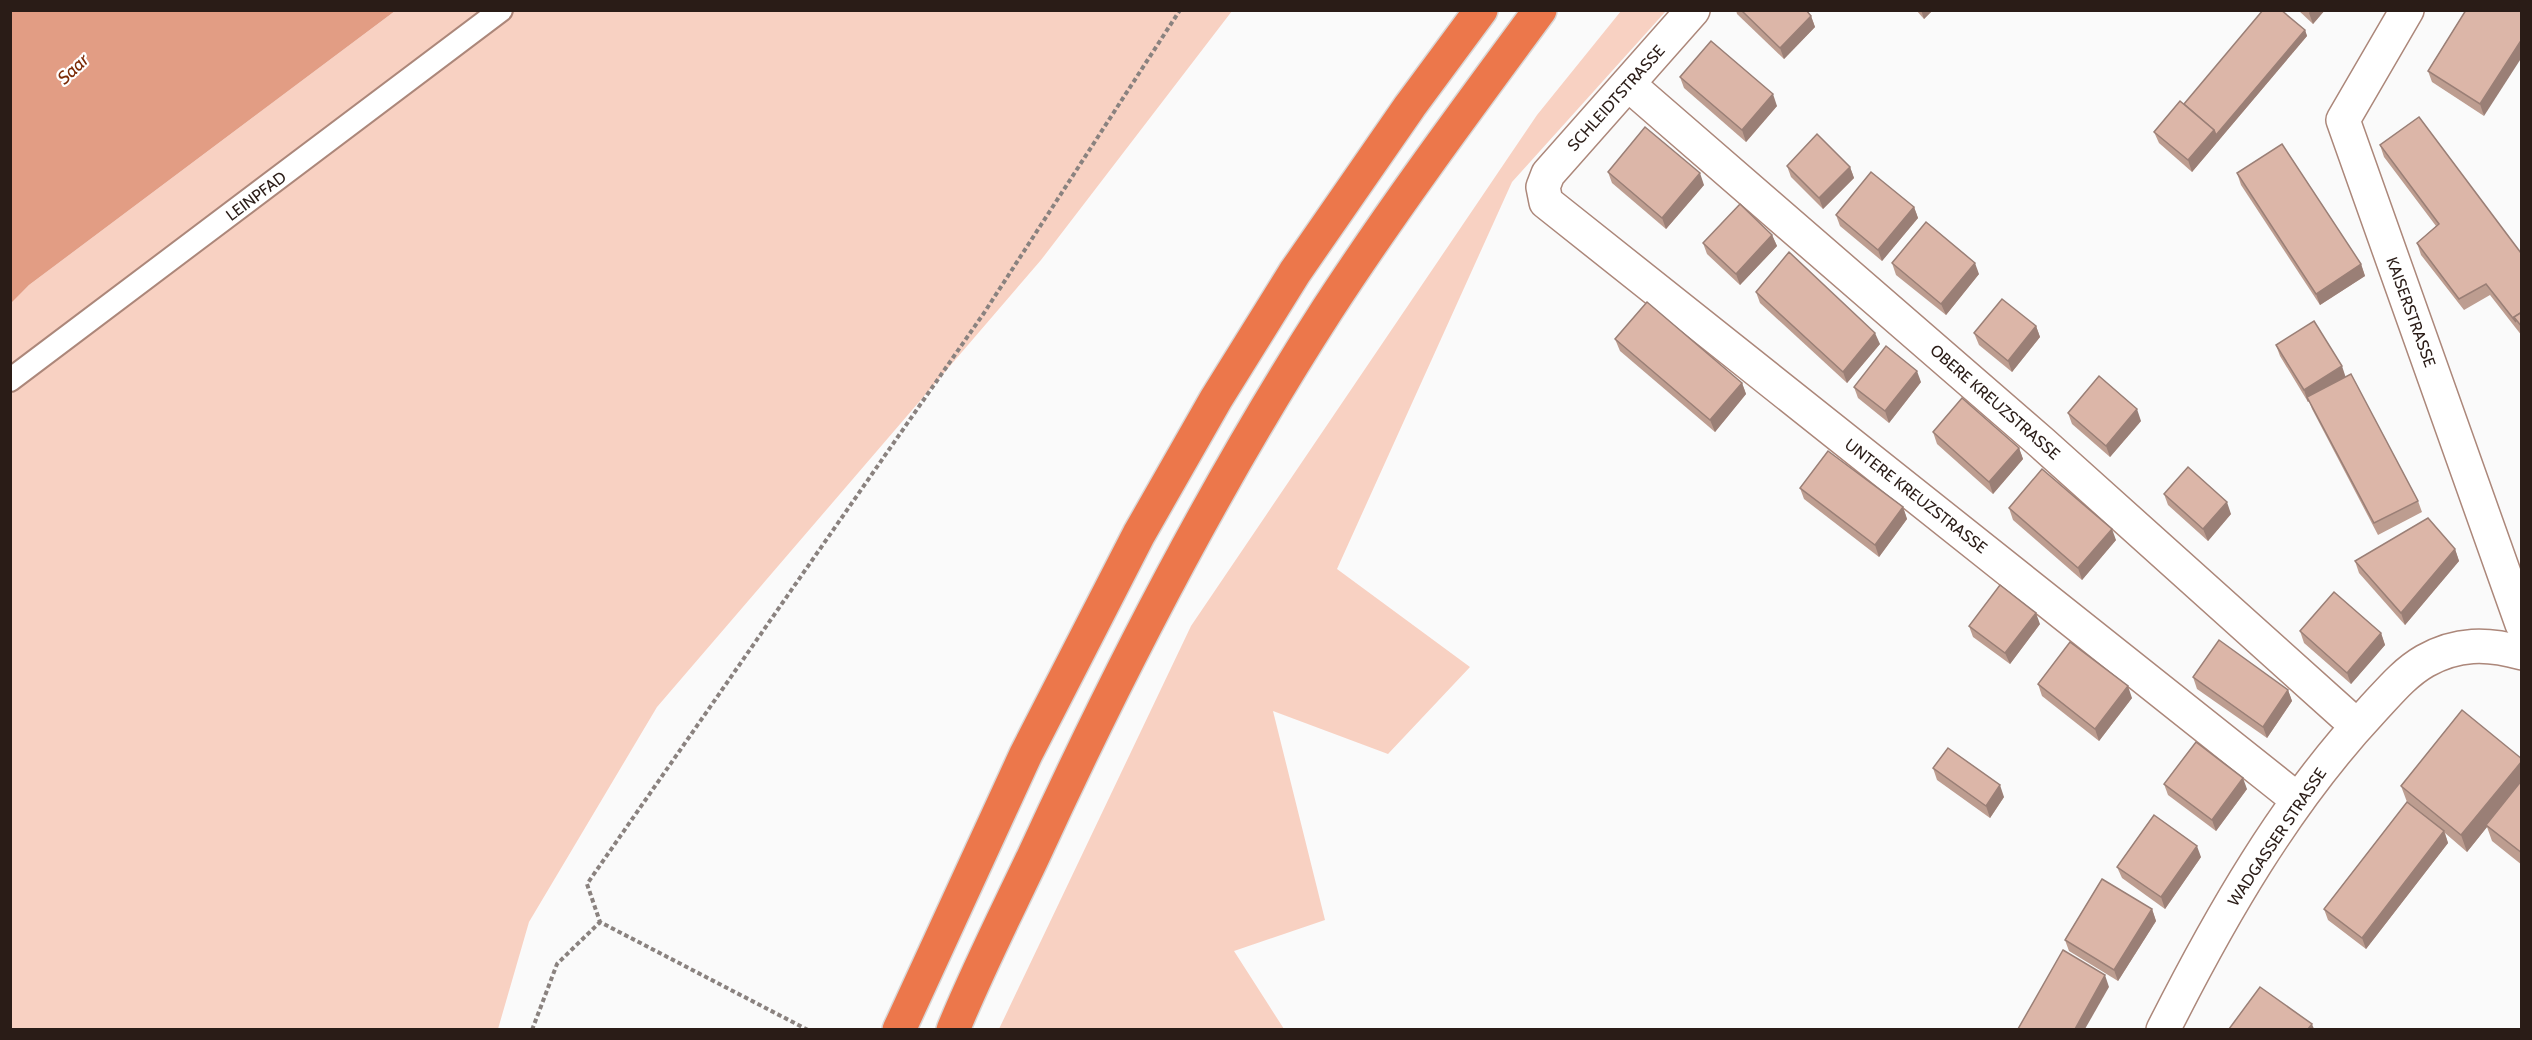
<svg xmlns="http://www.w3.org/2000/svg" width="2532" height="1040" font-family="Cabin,sans-serif">
  <style>
    .green { fill: #f8d1c2 }
    .water { fill: #e29d84 }
    .lines { fill: none; stroke-linecap: round; stroke-linejoin: round }
    .service-casing { stroke: #ac877a; stroke-width: 26 }
    .minor-casing { stroke: #ac877a; stroke-width: 36 }
    .motorway-casing { stroke: #d9d6d5; stroke-width: 36 }
    .path { stroke: #8a827f; stroke-width: 4; stroke-dasharray: 4.5 3; stroke-linecap: butt }
    .service { stroke: #fff; stroke-width: 22 }
    .minor { stroke: #fff; stroke-width: 33 }
    .motorway { stroke: #ec774b; stroke-width: 33 }
    .wall { fill: #bd9d90 }
    .shaded-wall { fill: #9a7f76 }
    .building { fill: #dcb6a8; stroke: #9a7f76; stroke-width: 1.5 }
    .labels { text-anchor: middle; dominant-baseline: central; stroke-width: 4.5; stroke-linejoin: round; paint-order: stroke }
    .street-label { font-size: 16px; fill: #2a1c17; stroke: #fff }
    .water-label { font-size: 18px; font-style: italic; fill: #7c2b06; stroke: #fff }
  </style>
  <rect width="100%" height="100%" fill="#fafafa"/>
  <!-- green -->
  <g class="green">
    <polygon points="395,11 1232,11 1041,260 657,707 529,922 498,1029 11,1030 10,303 29,285"/>
    <polygon points="1621,11 1666,11 1512,182 1337,569 1470,667 1388,754 1273,711 1325,920 1234,951 1284,1029 999,1029 1191,626 1537,115"/>
  </g>
  <!-- water -->
  <polygon class="water" points="11,10 395,10 395,11 29,285 11,303"/>
  <g class="lines">
    <defs>
      <polyline id="service" points="10,380 501,10"/>
      <g id="minor">
        <polyline points="1693,10 1548,174 1543,187 1546,202 2298,800"/>
        <polyline points="2407,10 2343,120 2522,624"/>
        <polyline points="1628,84 2042,443 2357,726"/>
        <path d="M2163,1030C2220,917 2285,803 2372,710C2388,693 2404,673 2425,661C2457,643 2487,643 2522,653"/>
      </g>
      <g id="motorway">
        <polyline points="899,1030 1026,754 1139,534 1216,399 1295,272 1410,106 1481,10"/>
        <path d="M953,1030C977,971 1006,914 1033,857C1119,670 1215,484 1327,310C1394,207 1467,109 1540,10"/>
      </g>
    </defs>
    <!-- service casing -->
    <use href="#service" class="service-casing"/>
    <!-- minor casing -->
    <use href="#minor" class="minor-casing"/>
    <!-- motorway casing -->
    <use href="#motorway" class="motorway-casing"/>
    <!-- path -->
    <g class="path">
      <polyline points="532,1030 557,964 600,922"/>
      <polyline points="808,1030 600,922 587,884 984,313 1180,10"/>
    </g>
    <!-- service -->
    <use href="#service" class="service"/>
    <!-- minor -->
    <use href="#minor" class="minor"/>
    <!-- motorway -->
    <use href="#motorway" class="motorway"/>
  </g>
  <!-- wall -->
  <g class="wall">
    <polygon points="1736,10 1806,10 1811,16 1815,27 1784,59 1737,14"/>
    <polygon points="1916,10 1933,10 1924,19"/>
    <polygon points="2298,10 2325,10 2313,24"/>
    <polygon points="2466,10 2484,116 2432,82 2428,71"/>
    <polygon points="2305,30 2307,36 2192,172 2159,143 2154,132 2184,104"/>
    <polygon points="1680,77 1777,106 1746,142 1684,88"/>
    <polygon points="2380,145 2521,253 2522,252 2522,336 2490,295 2464,310 2421,255 2417,243 2436,226 2384,157"/>
    <polygon points="1787,166 1850,167 1854,178 1823,209 1791,177"/>
    <polygon points="1608,172 1704,185 1666,229 1612,183"/>
    <polygon points="2237,173 2361,264 2365,276 2320,305 2241,185"/>
    <polygon points="1914,207 1918,218 1882,261 1840,226 1836,215"/>
    <polygon points="1772,235 1777,246 1740,285 1707,254 1703,243"/>
    <polygon points="1892,263 1979,274 1946,315 1896,275"/>
    <polygon points="1756,292 1880,344 1847,383 1760,303"/>
    <polygon points="2036,326 2040,337 2012,372 1979,345 1974,333"/>
    <polygon points="1615,339 1742,383 1746,394 1715,432 1620,351"/>
    <polygon points="2276,345 2346,377 2418,501 2422,512 2378,535 2312,409 2309,401 2308,402 2280,356"/>
    <polygon points="1921,382 1889,423 1858,398 1854,387"/>
    <polygon points="2068,413 2141,421 2110,457 2072,424"/>
    <polygon points="1933,432 2019,448 2023,459 1993,494 1937,444"/>
    <polygon points="1800,488 1903,507 1907,519 1879,557 1804,499"/>
    <polygon points="2164,494 2231,514 2208,541 2168,505"/>
    <polygon points="2009,508 2116,540 2082,580 2013,520"/>
    <polygon points="2455,549 2459,561 2405,625 2359,573 2355,561"/>
    <polygon points="2040,624 2010,664 1973,637 1969,626"/>
    <polygon points="2300,631 2381,633 2385,645 2351,684 2304,643"/>
    <polygon points="2193,677 2288,690 2292,701 2267,738 2197,689"/>
    <polygon points="2038,684 2132,698 2099,741 2042,696"/>
    <polygon points="2522,759 2522,865 2492,841 2487,827 2467,852 2445,833 2448,843 2366,949 2328,920 2324,909 2407,802 2401,786"/>
    <polygon points="1933,768 2004,797 1990,818 1937,780"/>
    <polygon points="2164,784 2247,789 2216,831 2168,795"/>
    <polygon points="2201,857 2165,909 2122,878 2117,867"/>
    <polygon points="2152,909 2156,921 2118,981 2069,951 2065,940"/>
  </g>
  <!-- shaded-wall -->
  <g class="shaded-wall">
    <polygon points="1921,10 1933,10 1924,19"/>
    <polygon points="2311,10 2325,10 2313,24 2309,13"/>
    <polygon points="1811,16 1815,27 1784,59 1780,48"/>
    <polygon points="2305,30 2307,36 2192,172 2188,160 2214,130"/>
    <polygon points="2522,39 2522,57 2484,116 2480,104"/>
    <polygon points="1773,94 1777,106 1746,142 1742,130"/>
    <polygon points="1850,167 1854,178 1823,209 1819,198"/>
    <polygon points="1700,173 1704,185 1666,229 1662,218"/>
    <polygon points="1914,207 1918,218 1882,261 1878,250"/>
    <polygon points="1772,235 1777,246 1740,285 1736,274"/>
    <polygon points="1975,263 1979,274 1946,315 1941,304"/>
    <polygon points="2361,264 2365,276 2320,305 2316,294"/>
    <polygon points="2036,326 2040,337 2012,372 2008,361"/>
    <polygon points="1875,333 1880,344 1847,383 1843,372"/>
    <polygon points="2342,366 2346,378 2307,397 2309,401 2308,402 2304,390"/>
    <polygon points="1917,371 1921,382 1889,423 1885,411"/>
    <polygon points="1742,383 1746,394 1715,432 1710,420"/>
    <polygon points="2137,409 2141,421 2110,457 2106,446"/>
    <polygon points="2019,448 2023,459 1993,494 1989,482"/>
    <polygon points="2227,502 2231,514 2208,541 2203,529"/>
    <polygon points="1903,507 1907,519 1879,557 1875,545"/>
    <polygon points="2112,529 2116,540 2082,580 2078,568"/>
    <polygon points="2455,549 2459,561 2405,625 2401,613"/>
    <polygon points="2036,613 2040,624 2010,664 2005,653"/>
    <polygon points="2381,633 2385,645 2351,684 2347,673"/>
    <polygon points="2128,686 2132,698 2099,741 2095,729"/>
    <polygon points="2288,690 2292,701 2267,738 2263,727"/>
    <polygon points="2522,761 2522,785 2486,825 2487,827 2467,852 2461,835"/>
    <polygon points="2243,778 2247,789 2216,831 2212,820"/>
    <polygon points="2000,785 2004,797 1990,818 1986,806"/>
    <polygon points="2444,831 2448,843 2366,949 2362,938"/>
    <polygon points="2197,846 2201,857 2165,909 2161,897"/>
    <polygon points="2152,909 2156,921 2118,981 2114,970"/>
    <polygon points="2105,975 2109,987 2085,1029 2075,1029"/>
    <polygon points="2312,1024 2314,1029 2308,1029"/>
  </g>
  <!-- building -->
  <g class="building">
    <polygon points="1741,10 1806,10 1811,16 1780,48"/>
    <polygon points="2263,10 2281,10 2305,30 2216,135 2214,130 2184,104"/>
    <polygon points="2466,10 2522,10 2522,39 2480,104 2428,71"/>
    <polygon points="1711,41 1773,94 1742,130 1680,77"/>
    <polygon points="2180,101 2214,130 2188,160 2154,132"/>
    <polygon points="2419,117 2521,253 2522,252 2522,312 2514,317 2516,322 2486,284 2459,299 2417,243 2439,224 2380,145"/>
    <polygon points="1645,127 1700,173 1662,218 1608,172"/>
    <polygon points="1817,134 1850,167 1819,198 1787,166"/>
    <polygon points="2282,144 2361,264 2316,294 2237,173"/>
    <polygon points="1871,172 1914,207 1878,250 1836,215"/>
    <polygon points="1740,204 1772,235 1736,274 1703,243"/>
    <polygon points="1926,222 1975,263 1941,304 1892,263"/>
    <polygon points="1789,252 1875,333 1843,372 1756,292"/>
    <polygon points="2002,299 2036,326 2008,361 1974,333"/>
    <polygon points="1647,302 1742,383 1710,420 1615,339"/>
    <polygon points="2522,312 2522,327 2514,317"/>
    <polygon points="2314,321 2342,366 2304,390 2276,345"/>
    <polygon points="1886,346 1917,371 1885,411 1854,387"/>
    <polygon points="2351,374 2418,501 2374,523 2307,397"/>
    <polygon points="2099,376 2137,409 2106,446 2068,413"/>
    <polygon points="1962,398 2019,448 1989,482 1933,432"/>
    <polygon points="1828,451 1903,507 1875,545 1800,488"/>
    <polygon points="2188,467 2227,502 2203,529 2164,494"/>
    <polygon points="2042,469 2112,529 2078,568 2009,508"/>
    <polygon points="2428,518 2455,549 2401,613 2355,561"/>
    <polygon points="2000,585 2036,613 2005,653 1969,626"/>
    <polygon points="2334,592 2381,633 2347,673 2300,631"/>
    <polygon points="2219,640 2288,690 2263,727 2193,677"/>
    <polygon points="2070,642 2128,686 2095,729 2038,684"/>
    <polygon points="2462,710 2522,759 2522,761 2461,835 2401,786"/>
    <polygon points="2196,742 2243,778 2212,820 2164,784"/>
    <polygon points="1948,748 2000,785 1986,806 1933,768"/>
    <polygon points="2522,780 2522,853 2486,825"/>
    <polygon points="2407,802 2444,831 2362,938 2324,909"/>
    <polygon points="2154,815 2197,846 2161,897 2117,867"/>
    <polygon points="2102,879 2152,909 2114,970 2065,940"/>
    <polygon points="2063,950 2105,975 2075,1029 2018,1029"/>
    <polygon points="2260,987 2312,1024 2308,1029 2229,1029"/>
  </g>
  <g class="labels">
    <!-- street labels -->
    <g class="street-label">
      <text transform="translate(1616 98) rotate(-48)">SCHLEIDTSTRASSE</text>
      <text transform="translate(256 196) rotate(-37)">LEINPFAD</text>
      <text transform="translate(2411 312) rotate(70)">KAISERSTRASSE</text>
      <text transform="translate(1995 402) rotate(41)">OBERE KREUZSTRASSE</text>
      <text transform="translate(1916 496) rotate(38)">UNTERE KREUZSTRASSE</text>
      <text transform="translate(2277 837) rotate(-56)">WADGASSER STRASSE</text>
    </g>
    <!-- water labels -->
    <g class="water-label">
      <text transform="translate(73 69) rotate(-43)">Saar</text>
    </g>
  </g>
  <!-- border -->
  <rect width="2532" height="1040" fill="none" stroke="#2a1c17" stroke-width="24"/>
</svg>
